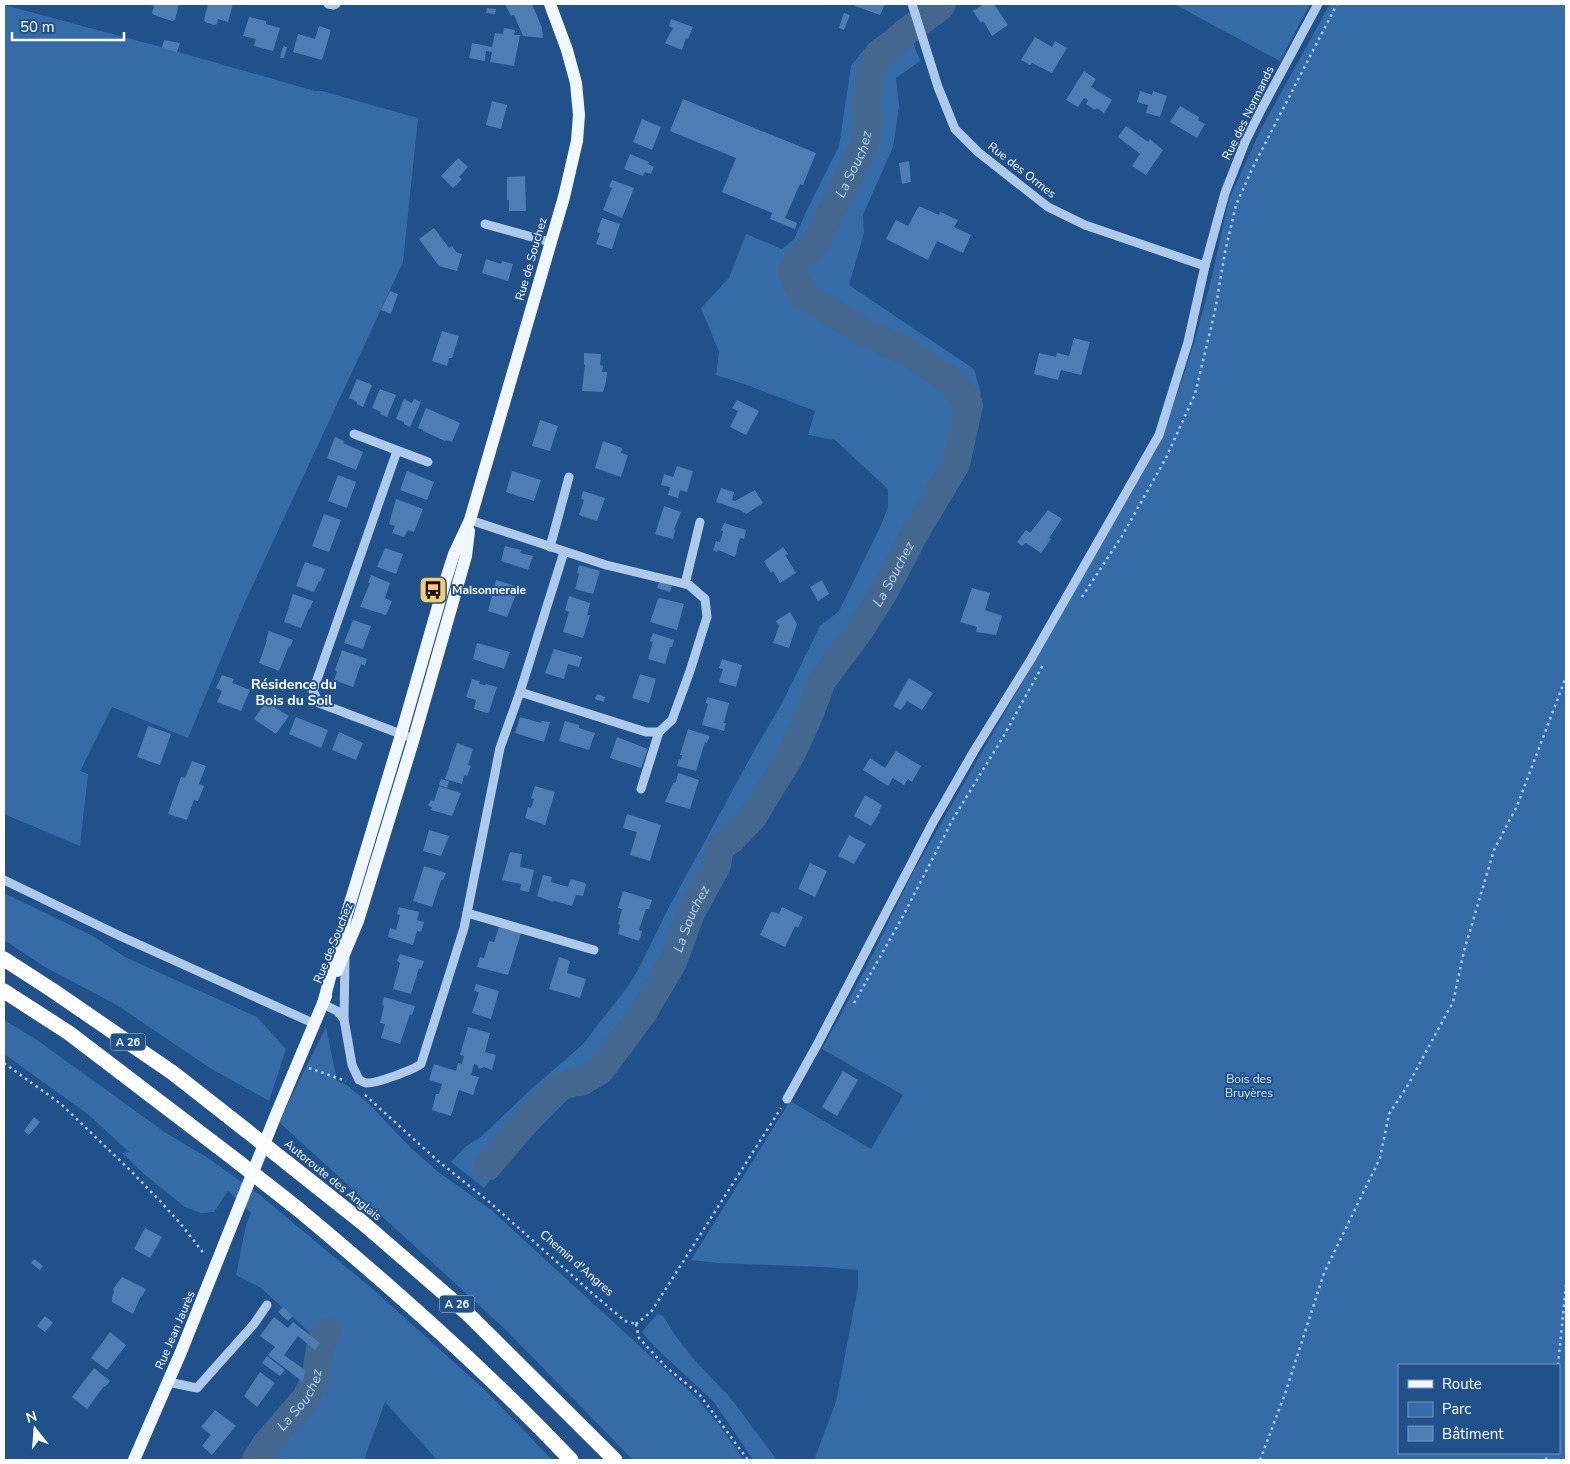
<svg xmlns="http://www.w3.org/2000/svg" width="1570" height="1464" font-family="'Nunito Sans',sans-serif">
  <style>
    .green { fill: #356ba7; fill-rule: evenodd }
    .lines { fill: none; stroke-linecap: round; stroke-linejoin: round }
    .river { stroke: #44678f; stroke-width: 28 }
    .building { fill: #4e7db3 }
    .path { stroke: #adcaeb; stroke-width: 2.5; stroke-dasharray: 2.5 4; stroke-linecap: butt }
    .minor { stroke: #adcaeb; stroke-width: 9 }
    .major { stroke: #f1f7fe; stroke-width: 12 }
    .highway { stroke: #fff; stroke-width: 15 }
    .highway-bridge { stroke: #fff; stroke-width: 15 }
    .labels { text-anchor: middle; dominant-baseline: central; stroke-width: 4; stroke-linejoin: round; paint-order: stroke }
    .shield { fill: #21518a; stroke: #bccbdc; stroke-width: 1 }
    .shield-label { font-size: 11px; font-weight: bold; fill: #fff }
    .street-label { font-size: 12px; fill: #fff; stroke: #21518a }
    .poi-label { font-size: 12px; font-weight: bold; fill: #fff; stroke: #21518a; text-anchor: start }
    .park-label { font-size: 12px; fill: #d2e4f8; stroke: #21518a }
    .water-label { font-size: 14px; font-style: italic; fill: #b9d4f2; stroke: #21518a }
    .neighbourhood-label { font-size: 14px; font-weight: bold; fill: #fff; stroke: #21518a }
  </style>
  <rect width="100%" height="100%" fill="#21518a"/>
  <!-- green -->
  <g class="green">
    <polygon points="1174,4 1310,4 1280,61"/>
    <path d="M1330,4H1566V1460H814L836,1402L858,1287V1270L824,1267L718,1263L691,1260L790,1101L871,1149L903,1095L822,1049L868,964L913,872L1158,446L1179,389L1194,343L1211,281L1229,199L1261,129ZM1399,1365H1559V1453H1399Z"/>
    <polygon points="4,5 161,47 315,91 322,91 418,118 403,262 244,604 188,738 112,707 80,771 88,774 80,846 4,814"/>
    <polygon points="905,20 920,61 896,78 899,107 893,147 863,215 864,233 849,285 974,369 981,393 973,436 962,477 944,506 902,586 866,638 846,655 839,666 825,708 808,730 786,773 729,852 698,918 671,984 650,1023 596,1089 570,1097 502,1165 484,1188 451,1162 465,1147 482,1136 528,1092 583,1044 628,986 638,970 668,909 755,749 781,705 820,626 839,611 881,525 888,507 888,489 835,440 808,435 815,411 747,385 716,375 719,352 701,308 729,278 746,234 782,249 794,239 806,212 839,146 851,66 866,47"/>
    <polygon points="4,893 93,936 125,957 257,1017 286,1049 269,1101 210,1068 117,1005 45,967 4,940"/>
    <path d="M4,1020L37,1040L166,1133L208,1158L261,1196L375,1291L487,1392L552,1460H437L385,1402L364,1460H256C274,1432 301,1412 314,1381C319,1369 319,1355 321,1343L261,1288L236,1275L246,1225L251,1213L228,1191L214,1212L201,1213L185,1207L145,1175L122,1153L129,1152L89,1115L4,1054Z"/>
    <polygon points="326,1027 337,1081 348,1086 368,1103 411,1148 437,1171 490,1209 644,1350 697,1398 719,1425 744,1460 633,1460 506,1330 279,1122"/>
    <polygon points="657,1314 663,1316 677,1338 699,1365 729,1396 777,1460 753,1460 714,1402 655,1347 642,1332"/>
  </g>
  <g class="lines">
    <!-- river -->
    <g class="river">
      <path id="s1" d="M487,1167L554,1089L575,1082H581L601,1070L643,1013L673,962L691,913L717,865L720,847L731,840L753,817L792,753L808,718L822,681L860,630L884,592L916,531L956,464L969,405L953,382L902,349L865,333L802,294L792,271L802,255L817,241L863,148L868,123L867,101L870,73L879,53L892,44L907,31L939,8L942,4"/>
      <path id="s2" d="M256,1460L266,1444L305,1399L315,1380L321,1342L328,1332"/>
    </g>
  </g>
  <!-- building -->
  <g class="building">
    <polygon points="148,4 179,4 175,20 172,21 154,15 152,13 154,6"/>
    <polygon points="208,4 233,4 228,22 218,19 217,24 214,25 205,22 204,20"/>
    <polygon points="505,4 532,4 542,28 543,38 523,36 514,15 511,16"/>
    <polygon points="855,4 885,4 880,15 855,6"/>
    <polygon points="984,4 994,4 1008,25 992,36 983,21 981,23 973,11"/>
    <polygon points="487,8 496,9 495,14 486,13"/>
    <polygon points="844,13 850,15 844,30 839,28"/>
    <polygon points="249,17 266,21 266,24 280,28 273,51 254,46 256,39 243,36"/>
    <polygon points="671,19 693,27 688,39 686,38 682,50 665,43 673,28 669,26"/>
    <polygon points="319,26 331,30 322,60 293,52 298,34 315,39"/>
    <polygon points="504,28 515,30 514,35 520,35 514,66 490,62 492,52 486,51 485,61 469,58 472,43 492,47 495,33 503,34"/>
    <polygon points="1035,37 1052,47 1055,41 1067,48 1052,73 1032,63 1030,65 1021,60"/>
    <polygon points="164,40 180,43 177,52 162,48"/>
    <polygon points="283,46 287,47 284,58 280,58"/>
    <polygon points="1084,71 1096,79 1091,87 1112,100 1104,113 1097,108 1095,110 1086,104 1088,100 1084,98 1078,107 1066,100"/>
    <polygon points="1140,91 1152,95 1153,91 1167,96 1160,117 1146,113 1148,105 1137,102"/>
    <polygon points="683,99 816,153 803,185 800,184 785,218 797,223 795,229 770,219 772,213 722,192 736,158 670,131"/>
    <polygon points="492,101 507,105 501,129 486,125"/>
    <polygon points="1180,106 1199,117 1198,120 1205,124 1197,138 1170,122"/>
    <polygon points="642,119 661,127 652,150 633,142"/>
    <polygon points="1126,126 1148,142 1150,139 1163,150 1146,175 1132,166 1140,154 1118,137"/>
    <polygon points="630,154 649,162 648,164 654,167 651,174 645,172 643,176 624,169"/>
    <polygon points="458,158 468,167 459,177 462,179 453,188 441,176"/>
    <polygon points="909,161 911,182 902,184 899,163"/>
    <polygon points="525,176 526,211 509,211 509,200 507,200 507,177"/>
    <polygon points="612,180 634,188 622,218 603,210 612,188 609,187"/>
    <polygon points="919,206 939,215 940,212 958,220 954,227 971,235 963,253 937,241 928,260 886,239 896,220 908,226"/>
    <polygon points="602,218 620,224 612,249 596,244 600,233 597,232"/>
    <polygon points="434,228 449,248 452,246 456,252 462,254 457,271 439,266 419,239"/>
    <polygon points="486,259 501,264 502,261 513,264 508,281 482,273"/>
    <polygon points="390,291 398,294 391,314 381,310"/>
    <polygon points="442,331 459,336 452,358 449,358 447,366 432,361"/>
    <polygon points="1074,338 1090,342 1081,375 1061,370 1058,380 1034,374 1039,353 1056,357 1057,353 1069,356"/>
    <polygon points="584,353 601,354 600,365 603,366 602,372 607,372 606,382 603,392 582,391 585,365 584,364"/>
    <polygon points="357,379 372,385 363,407 357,404 357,402 349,398"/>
    <polygon points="380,389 396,395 387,417 380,414 381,412 372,408"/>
    <polygon points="404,399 412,403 414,399 421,402 410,427 404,424 404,422 396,419"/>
    <polygon points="737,400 759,411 746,435 730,427 738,411 732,408"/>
    <polygon points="426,408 460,423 452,442 446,440 445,441 423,431 423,430 418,428"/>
    <polygon points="540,420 558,426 550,451 532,446"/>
    <polygon points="335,437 344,441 343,443 363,452 356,470 327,458"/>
    <polygon points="603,441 622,448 621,453 628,455 621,477 595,468"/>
    <polygon points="677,466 693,471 687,492 680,490 678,498 668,495 670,487 661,485 664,474 673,477"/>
    <polygon points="407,471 434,482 427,500 400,490"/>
    <polygon points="512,471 541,480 534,501 506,492"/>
    <polygon points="338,475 356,482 347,508 328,501"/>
    <polygon points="721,488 734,492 732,500 735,501 755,490 763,503 746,514 740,510 716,502"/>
    <polygon points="583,491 605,498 597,521 579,515 584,500 581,499"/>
    <polygon points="396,499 423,509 414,532 408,530 404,537 392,533 395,526 389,524"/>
    <polygon points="664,506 681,512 674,529 675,531 673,539 655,534"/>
    <polygon points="1048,510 1062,519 1049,538 1051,539 1041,553 1026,543 1022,546 1017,542 1026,530 1030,533"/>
    <polygon points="324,514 341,520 329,552 312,546"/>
    <polygon points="724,523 746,530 744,539 740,538 735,557 718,550 717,552 713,550 716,541 720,542 723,531 721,530"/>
    <polygon points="505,546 521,550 520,553 533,556 528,570 501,561"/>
    <polygon points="783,547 788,554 785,555 796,573 780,583 773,571 771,573 764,561"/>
    <polygon points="385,548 403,554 396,574 377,567"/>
    <polygon points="305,562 325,569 320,582 319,581 314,592 296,586"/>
    <polygon points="579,565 600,571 593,594 575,589 579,574 577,573"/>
    <polygon points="371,575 390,583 385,598 392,601 386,615 360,607 370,583 368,583"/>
    <polygon points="496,580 519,587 507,617 488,611"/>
    <polygon points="822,580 829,594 818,601 810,587"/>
    <polygon points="659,582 672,586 670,592 657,588"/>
    <polygon points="972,588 990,593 985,610 1002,616 996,635 976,632 977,627 960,622"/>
    <polygon points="293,594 313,601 310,609 309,608 301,628 284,622"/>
    <polygon points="569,596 590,603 587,615 590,615 583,638 563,632 569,612 565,610"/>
    <polygon points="660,598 684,604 677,630 650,622 658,599"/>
    <polygon points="790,612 797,624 789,648 773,643 779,626 776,621"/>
    <polygon points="353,620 371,626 363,649 344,643"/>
    <polygon points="269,631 293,640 290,647 289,646 279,671 259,663 267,640 266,640"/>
    <polygon points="653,633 674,640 672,647 670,647 665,664 648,659 653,642 650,641"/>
    <polygon points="477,643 510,652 504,669 473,659"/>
    <polygon points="554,649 582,657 579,667 568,664 564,679 545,673"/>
    <polygon points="342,650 367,659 365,666 361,664 353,687 334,680 337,671 335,670"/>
    <polygon points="722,659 742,665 736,687 719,682 723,669 719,668"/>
    <polygon points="640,674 656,679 649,703 632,698"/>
    <polygon points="222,675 234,679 232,683 250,690 241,711 217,702 222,691 216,688"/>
    <polygon points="909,678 933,693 922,710 907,701 901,710 893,706"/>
    <polygon points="472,679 480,681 479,684 485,685 486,684 497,687 489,712 487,713 474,709 476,700 466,697"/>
    <polygon points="597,694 605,697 604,702 595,699"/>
    <polygon points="707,697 729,703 724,723 726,723 724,731 702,725 708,704 706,703"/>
    <polygon points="266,702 289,716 276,734 254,719"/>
    <polygon points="296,717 328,730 321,748 289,734"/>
    <polygon points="520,717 541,723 542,721 550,722 544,742 515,733"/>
    <polygon points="565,721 579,725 579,728 595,733 589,750 559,741"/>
    <polygon points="148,726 171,734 160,765 137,757"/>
    <polygon points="688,729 710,736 707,743 705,742 696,771 677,766 679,759 681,760 682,755 680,755"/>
    <polygon points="339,732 363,743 356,760 332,750"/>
    <polygon points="617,737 648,749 641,768 610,758"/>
    <polygon points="457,743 473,749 468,765 471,766 467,776 464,775 462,784 445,779"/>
    <polygon points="896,751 921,766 912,782 908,779 904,785 893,778 888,786 863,770 870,758 885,768"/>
    <polygon points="192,761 206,766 199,784 204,786 198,801 194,800 187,820 168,814 181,777 185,778"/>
    <polygon points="678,773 699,780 690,809 665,802 673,783 676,782"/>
    <polygon points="441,779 449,781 447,788 439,785"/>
    <polygon points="439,786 461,793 452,816 431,810 432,808 428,805 431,800 434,801"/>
    <polygon points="535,786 555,792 545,825 525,818 528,807 531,808 534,799 531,798"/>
    <polygon points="865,795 882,805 879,811 880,812 871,826 854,816"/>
    <polygon points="627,814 661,825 650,861 630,855 637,832 623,828"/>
    <polygon points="429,830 449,836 441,856 423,851"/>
    <polygon points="849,835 866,844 854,864 838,856"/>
    <polygon points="510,852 522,854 520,867 534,870 529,892 520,890 521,884 502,880"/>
    <polygon points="810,863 827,871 815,897 798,889"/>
    <polygon points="424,866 446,873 443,880 441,880 432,907 413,901"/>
    <polygon points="543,875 552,877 551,882 568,887 571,879 585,883 586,885 583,896 576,895 572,906 555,901 553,902 537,896"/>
    <polygon points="623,891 652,900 649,909 646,909 639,930 642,931 639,941 618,934 620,925 618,924 622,909 618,908"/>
    <polygon points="399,907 419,912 417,920 424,922 421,932 417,931 413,945 388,937 390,928 396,930 400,915 397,914"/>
    <polygon points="782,907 803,917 798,928 795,926 785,947 760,935 771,912 774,912 779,914"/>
    <polygon points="499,927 521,933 508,975 477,967 480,957 484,958 489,941 494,942"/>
    <polygon points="400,954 424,961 421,969 419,968 411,994 393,989 400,963 397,961"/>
    <polygon points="559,957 570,961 567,973 586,979 580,998 549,989"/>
    <polygon points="476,984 499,991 491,1019 472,1013 479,992 474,991"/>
    <polygon points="384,997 415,1006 412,1015 410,1014 400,1044 381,1038 385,1024 380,1023 384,1006 382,1005"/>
    <polygon points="468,1027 490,1033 485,1052 496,1055 492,1070 484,1067 479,1069 477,1065 474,1064 471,1075 479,1077 473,1095 459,1090 451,1116 432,1110 436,1094 439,1094 442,1084 429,1080 434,1064 456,1071 458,1063 462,1064 464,1056 460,1055"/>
    <polygon points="843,1071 858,1080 837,1116 822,1107"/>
    <polygon points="34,1117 40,1122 29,1135 24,1131"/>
    <polygon points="145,1228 162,1237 150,1258 134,1249"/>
    <polygon points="34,1259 43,1266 40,1270 31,1263"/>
    <polygon points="122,1277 146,1289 142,1297 141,1296 133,1314 112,1302 112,1298 114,1292 113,1289"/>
    <polygon points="283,1307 293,1316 288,1321 278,1312"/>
    <polygon points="45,1316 53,1323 45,1332 37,1326"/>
    <polygon points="274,1317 288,1328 293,1322 320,1343 315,1350 298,1336 284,1355 305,1370 303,1382 268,1355 275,1347 260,1336"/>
    <polygon points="110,1332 126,1345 107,1370 91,1358"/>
    <polygon points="267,1356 285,1370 280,1376 262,1363"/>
    <polygon points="94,1368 110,1381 105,1387 104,1386 87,1409 72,1397"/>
    <polygon points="260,1372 275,1383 257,1407 244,1396"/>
    <polygon points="215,1410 236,1426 212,1455 202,1446 211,1435 201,1427"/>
  </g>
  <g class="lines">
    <!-- path -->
    <g class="path">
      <polyline points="1082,597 1122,536 1166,458 1195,394 1215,311 1225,252 1236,205 1252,169 1337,4"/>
      <polyline points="854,1003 902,918 953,819 1003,737 1044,663"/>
      <polyline points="4,1063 61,1104 132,1172 160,1201 180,1223 205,1255"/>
      <polyline points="309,1068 346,1081"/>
      <polyline points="365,1095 438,1161 487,1200 592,1293 625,1321 636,1324"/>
      <polyline points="636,1324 651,1312 781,1108"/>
      <polyline points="636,1324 639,1338 666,1367 699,1394 748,1460"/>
      <polyline points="1558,1365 1566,1285"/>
      <polyline points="1260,1460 1286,1391 1324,1273 1380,1158 1389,1114 1408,1085 1453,1002 1464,951 1494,850 1517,806 1566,677"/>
      <polyline points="1546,1460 1547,1453"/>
    </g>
    <!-- minor -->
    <g class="minor">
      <polyline points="328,4 334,5 336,4"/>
      <polyline points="912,4 938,87 955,129 978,152 1048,207 1085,225 1205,266"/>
      <polyline points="485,224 550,242"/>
      <polyline points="354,434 428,462"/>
      <polyline points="397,451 313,691 319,703 406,736"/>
      <polyline points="470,520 606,565 689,585 705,599 707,617 690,671 672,720 659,732 646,732 520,692"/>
      <polyline points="550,547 569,477"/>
      <polyline points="685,584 700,522"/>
      <polyline points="641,789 659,732"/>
      <polyline points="4,880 120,936 315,1024"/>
      <polyline points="467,913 594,950"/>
      <path d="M323,1004L337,1011L344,1019L352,1065L359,1080C362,1081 363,1082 366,1083C375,1084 413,1070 421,1064L464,928L500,748L520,692L564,552"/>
      <polyline points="344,1019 345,959"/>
      <polyline points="787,1099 817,1045 932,824 974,751 1031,659 1159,435 1188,342 1205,266 1225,193 1245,142 1262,108 1318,4"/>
      <polyline points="168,1382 197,1388 254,1324 267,1305"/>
    </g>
    <!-- major -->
    <g class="major">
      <polyline points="337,971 358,921 414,738 466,556 469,531"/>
      <polyline points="323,1004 347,913 401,735 445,582 454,554 470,520 564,197 577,141 579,115 576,83 567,50 550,4"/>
      <polyline points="134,1460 181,1352 275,1117 326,996"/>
    </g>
    <!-- highway -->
    <g class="highway">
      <polyline points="4,959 52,990 173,1073 247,1131"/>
      <polyline points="4,991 69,1033 237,1161"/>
      <polyline points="286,1162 363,1223 467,1313 615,1460"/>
      <path d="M298,1209C393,1288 486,1370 571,1460"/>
    </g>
    <!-- highway-bridge -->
    <g class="highway-bridge">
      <polyline points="247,1131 286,1162"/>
      <polyline points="237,1161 298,1209"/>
    </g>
  </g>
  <!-- icons -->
  <defs>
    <symbol id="bus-square" viewBox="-11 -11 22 22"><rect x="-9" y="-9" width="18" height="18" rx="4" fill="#f7cc6e" stroke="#21518a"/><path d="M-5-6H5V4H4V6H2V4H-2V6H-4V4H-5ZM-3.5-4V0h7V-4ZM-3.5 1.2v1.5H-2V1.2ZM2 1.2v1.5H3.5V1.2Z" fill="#111"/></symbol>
  </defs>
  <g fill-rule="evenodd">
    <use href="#bus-square" x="417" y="574" width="32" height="32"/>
  </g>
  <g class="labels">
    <!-- shield labels -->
    <g class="shield">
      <rect x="110.5" y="1033.5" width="35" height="17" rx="4"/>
      <rect x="439.5" y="1295.5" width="35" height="17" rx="4"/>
    </g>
    <g class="shield-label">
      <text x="128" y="1042">A 26</text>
      <text x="457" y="1304">A 26</text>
    </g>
    <!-- street labels -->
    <g class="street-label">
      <text transform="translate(1248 113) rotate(-64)">Rue des Normands</text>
      <text transform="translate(1022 170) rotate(38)">Rue des Ormes</text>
      <text transform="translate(531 259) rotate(-74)">Rue de Souchez</text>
      <text transform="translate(333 943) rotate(-68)">Rue de Souchez</text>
      <text transform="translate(333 1180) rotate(39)">Autoroute des Anglais</text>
      <text transform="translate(577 1263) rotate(41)">Chemin d'Angres</text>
      <text transform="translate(175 1330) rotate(-67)">Rue Jean Jaurès</text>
    </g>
    <!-- poi labels -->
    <g class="poi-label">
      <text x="452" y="590">Maisonneraie</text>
    </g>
    <!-- park labels -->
    <g class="park-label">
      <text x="1249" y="1079">Bois des<tspan x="1249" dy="14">Bruyères</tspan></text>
    </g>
    <!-- water labels -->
    <g class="water-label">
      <text stroke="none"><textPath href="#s1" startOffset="1276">La Souchez</textPath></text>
      <text stroke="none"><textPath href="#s1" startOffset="736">La Souchez</textPath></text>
      <text stroke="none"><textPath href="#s1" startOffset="331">La Souchez</textPath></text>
      <text stroke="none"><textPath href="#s2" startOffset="75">La Souchez</textPath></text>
    </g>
    <!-- neighbourhood labels -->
    <g class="neighbourhood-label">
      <text x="294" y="684">Résidence du<tspan x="294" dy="16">Bois du Soil</tspan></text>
    </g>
  </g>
  <!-- border -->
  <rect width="1570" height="1464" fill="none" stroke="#ffffff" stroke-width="10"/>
  <!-- legend -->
  <rect x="1398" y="1364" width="162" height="90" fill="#21518a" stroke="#7a97b9"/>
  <rect x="1408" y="1380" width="25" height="8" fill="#f1f7fe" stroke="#7a97b9"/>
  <text x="1442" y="1389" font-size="15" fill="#ffffff">Route</text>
  <rect x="1408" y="1402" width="25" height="15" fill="#356ba7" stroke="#7a97b9"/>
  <text x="1442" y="1414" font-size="15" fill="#ffffff">Parc</text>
  <rect x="1408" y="1426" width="25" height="15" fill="#4e7db3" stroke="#7a97b9"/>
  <text x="1442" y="1439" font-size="15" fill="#ffffff">Bâtiment</text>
  <!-- north arrow -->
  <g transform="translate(35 1429) rotate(343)" stroke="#21518a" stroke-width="4" paint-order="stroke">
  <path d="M0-4L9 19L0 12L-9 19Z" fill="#ffffff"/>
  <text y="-8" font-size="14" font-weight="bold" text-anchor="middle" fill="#ffffff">N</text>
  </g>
  <!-- scale -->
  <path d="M12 32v8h112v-8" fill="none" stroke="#ffffff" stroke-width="2.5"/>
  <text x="20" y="32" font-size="15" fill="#ffffff" stroke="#21518a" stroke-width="4" paint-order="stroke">50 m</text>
</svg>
